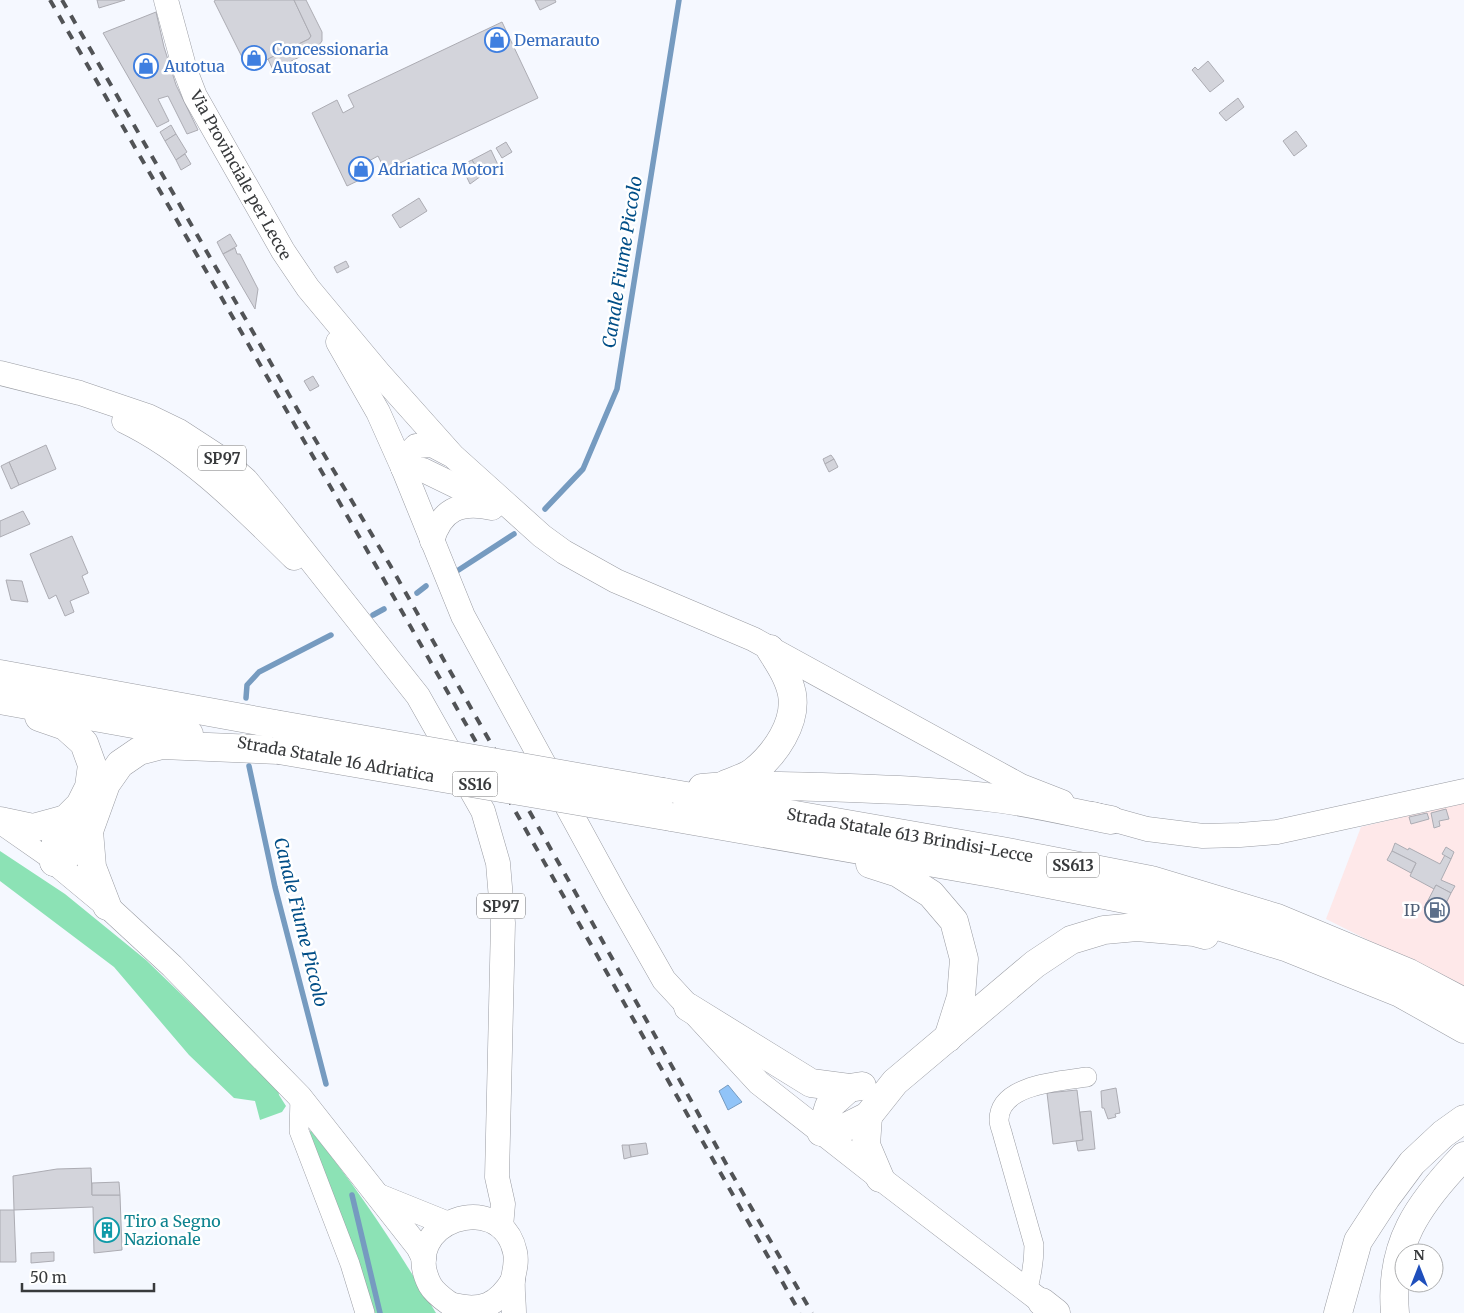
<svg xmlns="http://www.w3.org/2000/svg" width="1464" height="1313" font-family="Merriweather,serif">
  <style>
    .industrial { fill: #fee8e9 }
    .green { fill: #8ce2b5 }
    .water { fill: #91c4f8; stroke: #769bc0 }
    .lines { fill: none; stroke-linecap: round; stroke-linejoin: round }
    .stream { stroke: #769bc0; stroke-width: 5.5 }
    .building { fill: #d3d4db; stroke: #acacb3 }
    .minor-casing { stroke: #9a9ca3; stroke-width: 20 }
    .major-casing { stroke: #9a9ca3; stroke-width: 25 }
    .highway-casing { stroke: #9a9ca3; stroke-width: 29 }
    .minor { stroke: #fff; stroke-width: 19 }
    .major { stroke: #fff; stroke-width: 24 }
    .highway { stroke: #fff; stroke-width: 28 }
    .rail { stroke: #515356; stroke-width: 4; stroke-dasharray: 9 9; stroke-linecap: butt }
    .highway-bridge-casing { stroke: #9a9ca3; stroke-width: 29; stroke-linecap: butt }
    .highway-bridge { stroke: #fff; stroke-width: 28 }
    .labels { text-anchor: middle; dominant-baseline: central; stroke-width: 5; stroke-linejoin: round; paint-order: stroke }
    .shield { fill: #fff; stroke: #747576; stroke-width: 1 }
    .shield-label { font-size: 15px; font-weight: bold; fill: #383a3c }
    .shop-label { font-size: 16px; fill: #366cbe; stroke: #fff; text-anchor: start }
    .street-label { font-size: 16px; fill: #383a3c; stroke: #fff }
    .service-label { font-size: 16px; fill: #4e5e75; stroke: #fff; text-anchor: end }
    .culture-label { font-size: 16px; fill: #0d838f; stroke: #fff; text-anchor: start }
    .water-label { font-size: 18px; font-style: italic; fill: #014e87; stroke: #fff }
  </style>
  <rect width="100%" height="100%" fill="#f5f8ff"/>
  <!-- industrial -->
  <polygon class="industrial" points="1464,802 1464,988 1326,919 1361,827"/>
  <!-- green -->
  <g class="green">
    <polygon points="0,851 65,894 146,960 278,1088 279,1095 286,1106 282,1112 260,1120 255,1101 234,1098 189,1055 114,967 0,881"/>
    <path d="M311,1131C358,1188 398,1250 436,1313H369L308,1132Z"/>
  </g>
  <!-- water -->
  <polygon class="water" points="728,1085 742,1102 728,1110 719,1091"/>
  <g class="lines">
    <!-- stream -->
    <g class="stream">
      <polyline points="545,509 583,469 617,389 679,0"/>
      <polyline points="457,571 514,534"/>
      <polyline points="417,593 426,586"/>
      <polyline points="373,615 384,609"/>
      <polyline points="246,698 247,685 259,672 331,635"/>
      <polyline points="249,766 275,887 326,1084"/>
      <polyline points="352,1195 380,1313"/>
    </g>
  </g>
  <!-- building -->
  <g class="building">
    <polygon points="97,0 125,0 99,8"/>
    <polygon points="216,0 294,0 311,36 309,39 248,69 214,1"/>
    <polygon points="294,0 306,0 322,32 322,41 316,49 273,70 268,59 309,39 311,36"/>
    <polygon points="535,0 555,0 556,2 540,10"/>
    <polygon points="156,12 164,47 176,85 198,130 187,134 168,96 158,99 169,121 157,127 103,33"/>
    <polygon points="502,22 538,98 385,170 378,156 367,162 372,174 347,186 312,113 337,100 343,113 354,107 348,95"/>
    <polygon points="1208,61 1224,81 1210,92 1192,70 1195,67 1198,70"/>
    <polygon points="1238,98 1244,107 1226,121 1219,113"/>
    <polygon points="171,125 176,134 165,141 160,132"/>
    <polygon points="1296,131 1307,146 1294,156 1283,141"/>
    <polygon points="176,134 187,152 176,160 165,141"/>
    <polygon points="506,142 512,152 502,158 496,148"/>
    <polygon points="491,150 498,165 481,176 472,160"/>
    <polygon points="185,154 191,164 181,170 176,160"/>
    <polygon points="472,160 481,176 470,184 461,165"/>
    <polygon points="419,198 427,211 400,228 392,215"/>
    <polygon points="230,234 237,246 223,254 217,242"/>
    <polygon points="235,248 237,254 240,254 258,289 255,309 223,254"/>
    <polygon points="346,261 349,267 337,273 334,267"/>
    <polygon points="313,376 319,386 310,391 304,381"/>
    <polygon points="46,445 56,469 19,485 9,462"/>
    <polygon points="831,455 834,459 825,464 823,459"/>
    <polygon points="834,459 838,467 829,472 825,464"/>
    <polygon points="9,462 19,485 11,489 1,466"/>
    <polygon points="23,511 30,524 0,537 0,521"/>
    <polygon points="72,536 88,573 82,576 89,593 70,601 74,612 65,616 56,595 49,599 30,554"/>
    <polygon points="6,580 22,581 28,602 11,600"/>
    <polygon points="1446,809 1449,819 1439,821 1440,826 1434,828 1431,813"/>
    <polygon points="1427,813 1429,819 1411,824 1409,817"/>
    <polygon points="1395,843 1408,850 1409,848 1440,864 1445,855 1451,859 1441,880 1455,886 1451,893 1436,885 1434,889 1410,876 1416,863 1392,851"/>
    <polygon points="1446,847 1454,852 1451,859 1442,854"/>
    <polygon points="1392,851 1416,863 1411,873 1387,860"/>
    <polygon points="1436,885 1451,893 1440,916 1424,908"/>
    <polygon points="1116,1088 1120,1113 1115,1114 1116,1117 1108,1119 1104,1108 1102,1108 1101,1091"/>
    <polygon points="1077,1090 1083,1140 1053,1144 1047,1093"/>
    <polygon points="1091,1111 1095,1149 1078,1151 1076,1141 1083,1140 1080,1112"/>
    <polygon points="646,1143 648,1154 631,1157 629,1145"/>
    <polygon points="622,1145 629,1145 631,1157 624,1159"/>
    <polygon points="91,1168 92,1195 120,1195 122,1250 94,1253 93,1207 14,1210 13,1176 57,1169"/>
    <polygon points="119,1182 120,1195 92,1195 92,1183"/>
    <polygon points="0,1210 14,1210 16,1262 0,1262"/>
    <polygon points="54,1252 54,1261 31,1263 31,1253"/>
  </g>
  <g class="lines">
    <defs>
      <g id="minor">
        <polyline points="1,825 54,862"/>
        <polyline points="300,1097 299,1131 350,1264 365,1313"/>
        <path d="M1027,1291C1032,1275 1034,1261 1034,1245L1003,1136C1002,1131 999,1125 999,1120C999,1084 1061,1081 1087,1077"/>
      </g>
      <g id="major">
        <polyline points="166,0 185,70 195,96 283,251 308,288 378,372 453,456 542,536 564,552 616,581 753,639 1021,786 1062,802"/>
        <polyline points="338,342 378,412 403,468 463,616 615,894 664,980 759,1083 880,1178 1042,1302"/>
        <polyline points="0,373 80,393 148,416 179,431 222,459 246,480 275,515 418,696 483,811 498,863 503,923 497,1177 503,1204 501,1227"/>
        <path d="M124,421C190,453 242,507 294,558"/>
        <polyline points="403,468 423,470 495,505"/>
        <polyline points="403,468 406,456 416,446 432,445 449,454"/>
        <path d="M432,541C441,509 461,501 492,508"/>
        <polyline points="1093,814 1147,829 1203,836 1240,835 1277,832 1464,791"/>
        <polyline points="54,862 107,906 172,966 300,1097 418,1247 424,1259"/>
        <polyline points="379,1196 446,1223"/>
        <path d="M453,1305C481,1312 498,1305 513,1280"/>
        <path d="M461,1313C451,1303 437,1297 430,1285C397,1222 501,1187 515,1252C517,1261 515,1269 513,1278C512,1289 514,1302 514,1313"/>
      </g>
      <g id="highway">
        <polyline points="0,674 275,724"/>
        <polyline points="0,700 189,734"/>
        <polyline points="39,717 65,726 84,743 92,765 89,787 80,805 66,819 56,841 54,862"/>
        <path d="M726,784C735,780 747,777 754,771C775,754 797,723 792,694C789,678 779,663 770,649"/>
        <path d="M702,788C741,784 780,786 820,787C880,789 942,791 1002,799C1038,804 1075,813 1111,820"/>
        <polyline points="663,792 1002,851 1151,880 1277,918 1409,973 1464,1002"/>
        <polyline points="671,817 997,874 1145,903 1288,948 1400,993 1464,1029"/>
        <polyline points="0,821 33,828 66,819"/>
        <polyline points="89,831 92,867 107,906"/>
        <polyline points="54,862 75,850 89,831 106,784 120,764 139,751 162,745 279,750"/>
        <polyline points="870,864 898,873 931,894 954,921 964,959 961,997 948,1038"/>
        <polyline points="688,1007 811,1083 849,1088 862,1086"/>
        <polyline points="849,1088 829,1106 821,1132 846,1127 868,1116 895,1082 1035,964 1071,940 1104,930 1137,927 1194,932 1205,935"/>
        <polyline points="868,1116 866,1145 880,1178"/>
        <polyline points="1042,1302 1056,1313"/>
        <polyline points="1338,1313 1358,1241 1386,1198 1412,1163 1443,1134 1464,1119"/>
        <path d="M1395,1313C1389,1244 1418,1204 1464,1156"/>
      </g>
    </defs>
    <!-- minor casing -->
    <use href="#minor" class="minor-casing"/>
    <!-- major casing -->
    <use href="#major" class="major-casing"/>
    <!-- highway casing -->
    <use href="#highway" class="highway-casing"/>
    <!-- minor -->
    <use href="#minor" class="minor"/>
    <!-- major -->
    <use href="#major" class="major"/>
    <!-- highway -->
    <use href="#highway" class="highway"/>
    <!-- rail -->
    <g class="rail">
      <polyline points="50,0 379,571 800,1313"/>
      <polyline points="62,0 303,419 390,565 583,906 729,1169 812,1313"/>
    </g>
    <defs>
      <g id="highway-bridge">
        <polyline points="275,724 663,792"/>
        <polyline points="279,750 671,817"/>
      </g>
    </defs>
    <!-- highway-bridge casing -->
    <use href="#highway-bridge" class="highway-bridge-casing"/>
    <!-- highway-bridge -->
    <use href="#highway-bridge" class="highway-bridge"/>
  </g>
  <!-- icons -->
  <defs>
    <symbol id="shop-ring" viewBox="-11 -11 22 22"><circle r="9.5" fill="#fff" stroke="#3f7fe0" stroke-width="1.5"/><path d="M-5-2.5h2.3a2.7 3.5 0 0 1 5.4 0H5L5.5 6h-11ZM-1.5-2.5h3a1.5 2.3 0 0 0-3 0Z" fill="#3f7fe0"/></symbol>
    <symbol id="fuel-ring" viewBox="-11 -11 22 22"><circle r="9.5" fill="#fff" stroke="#5c6f8a" stroke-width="1.5"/><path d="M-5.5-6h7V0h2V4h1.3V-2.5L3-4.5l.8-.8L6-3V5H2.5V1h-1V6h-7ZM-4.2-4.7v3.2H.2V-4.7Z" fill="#5c6f8a"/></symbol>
    <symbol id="building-ring" viewBox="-11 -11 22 22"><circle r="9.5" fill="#fff" stroke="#0f9aa8" stroke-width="1.5"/><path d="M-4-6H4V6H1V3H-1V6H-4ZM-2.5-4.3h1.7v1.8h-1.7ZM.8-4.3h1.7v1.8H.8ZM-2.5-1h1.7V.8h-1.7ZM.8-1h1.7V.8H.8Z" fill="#0f9aa8"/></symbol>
  </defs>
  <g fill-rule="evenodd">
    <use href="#shop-ring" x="483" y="26" width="28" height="28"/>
    <use href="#shop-ring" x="240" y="44" width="28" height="28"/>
    <use href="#shop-ring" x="132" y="52" width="28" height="28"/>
    <use href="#shop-ring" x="347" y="155" width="28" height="28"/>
    <use href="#fuel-ring" x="1423" y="896" width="28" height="28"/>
    <use href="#building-ring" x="93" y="1216" width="28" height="28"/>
  </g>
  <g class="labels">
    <!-- shield labels -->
    <g class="shield">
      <rect x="198" y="445.5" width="48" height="25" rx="4"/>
      <rect x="452.5" y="771.5" width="45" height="25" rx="4"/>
      <rect x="1047" y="852.5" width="52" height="25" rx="4"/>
      <rect x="477" y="893.5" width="48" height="25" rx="4"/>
    </g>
    <g class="shield-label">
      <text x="222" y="458">SP97</text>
      <text x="475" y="784">SS16</text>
      <text x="1073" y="865">SS613</text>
      <text x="501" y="906">SP97</text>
    </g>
    <!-- shop labels -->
    <g class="shop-label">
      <text x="514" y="40">Demarauto</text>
      <text x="272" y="49">Concessionaria<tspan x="272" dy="18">Autosat</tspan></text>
      <text x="164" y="66">Autotua</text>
      <text x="378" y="169">Adriatica Motori</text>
    </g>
    <!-- street labels -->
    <g class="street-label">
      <text transform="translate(241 175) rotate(61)">Via Provinciale per Lecce</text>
      <text transform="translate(336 759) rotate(10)">Strada Statale 16 Adriatica</text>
      <text transform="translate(910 835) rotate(10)">Strada Statale 613 Brindisi-Lecce</text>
    </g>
    <!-- service labels -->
    <g class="service-label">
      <text x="1420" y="910">IP</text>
    </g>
    <!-- culture labels -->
    <g class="culture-label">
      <text x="124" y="1221">Tiro a Segno<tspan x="124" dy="18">Nazionale</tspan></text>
    </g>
    <!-- water labels -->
    <g class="water-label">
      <text transform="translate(622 262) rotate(-81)">Canale Fiume Piccolo</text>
      <text transform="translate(301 922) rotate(76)">Canale Fiume Piccolo</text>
    </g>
  </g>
  <!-- north arrow -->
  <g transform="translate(1419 1268)"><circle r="24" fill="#ffffff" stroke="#afb0b1"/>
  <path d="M0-4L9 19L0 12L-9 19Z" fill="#1f4fbc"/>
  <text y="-8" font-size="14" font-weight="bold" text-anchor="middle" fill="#383a3c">N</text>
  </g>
  <!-- scale -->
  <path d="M22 1283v8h132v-8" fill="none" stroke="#383a3c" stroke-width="2.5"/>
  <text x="30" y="1283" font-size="15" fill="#383a3c" stroke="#ffffff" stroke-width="4" paint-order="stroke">50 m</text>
</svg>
